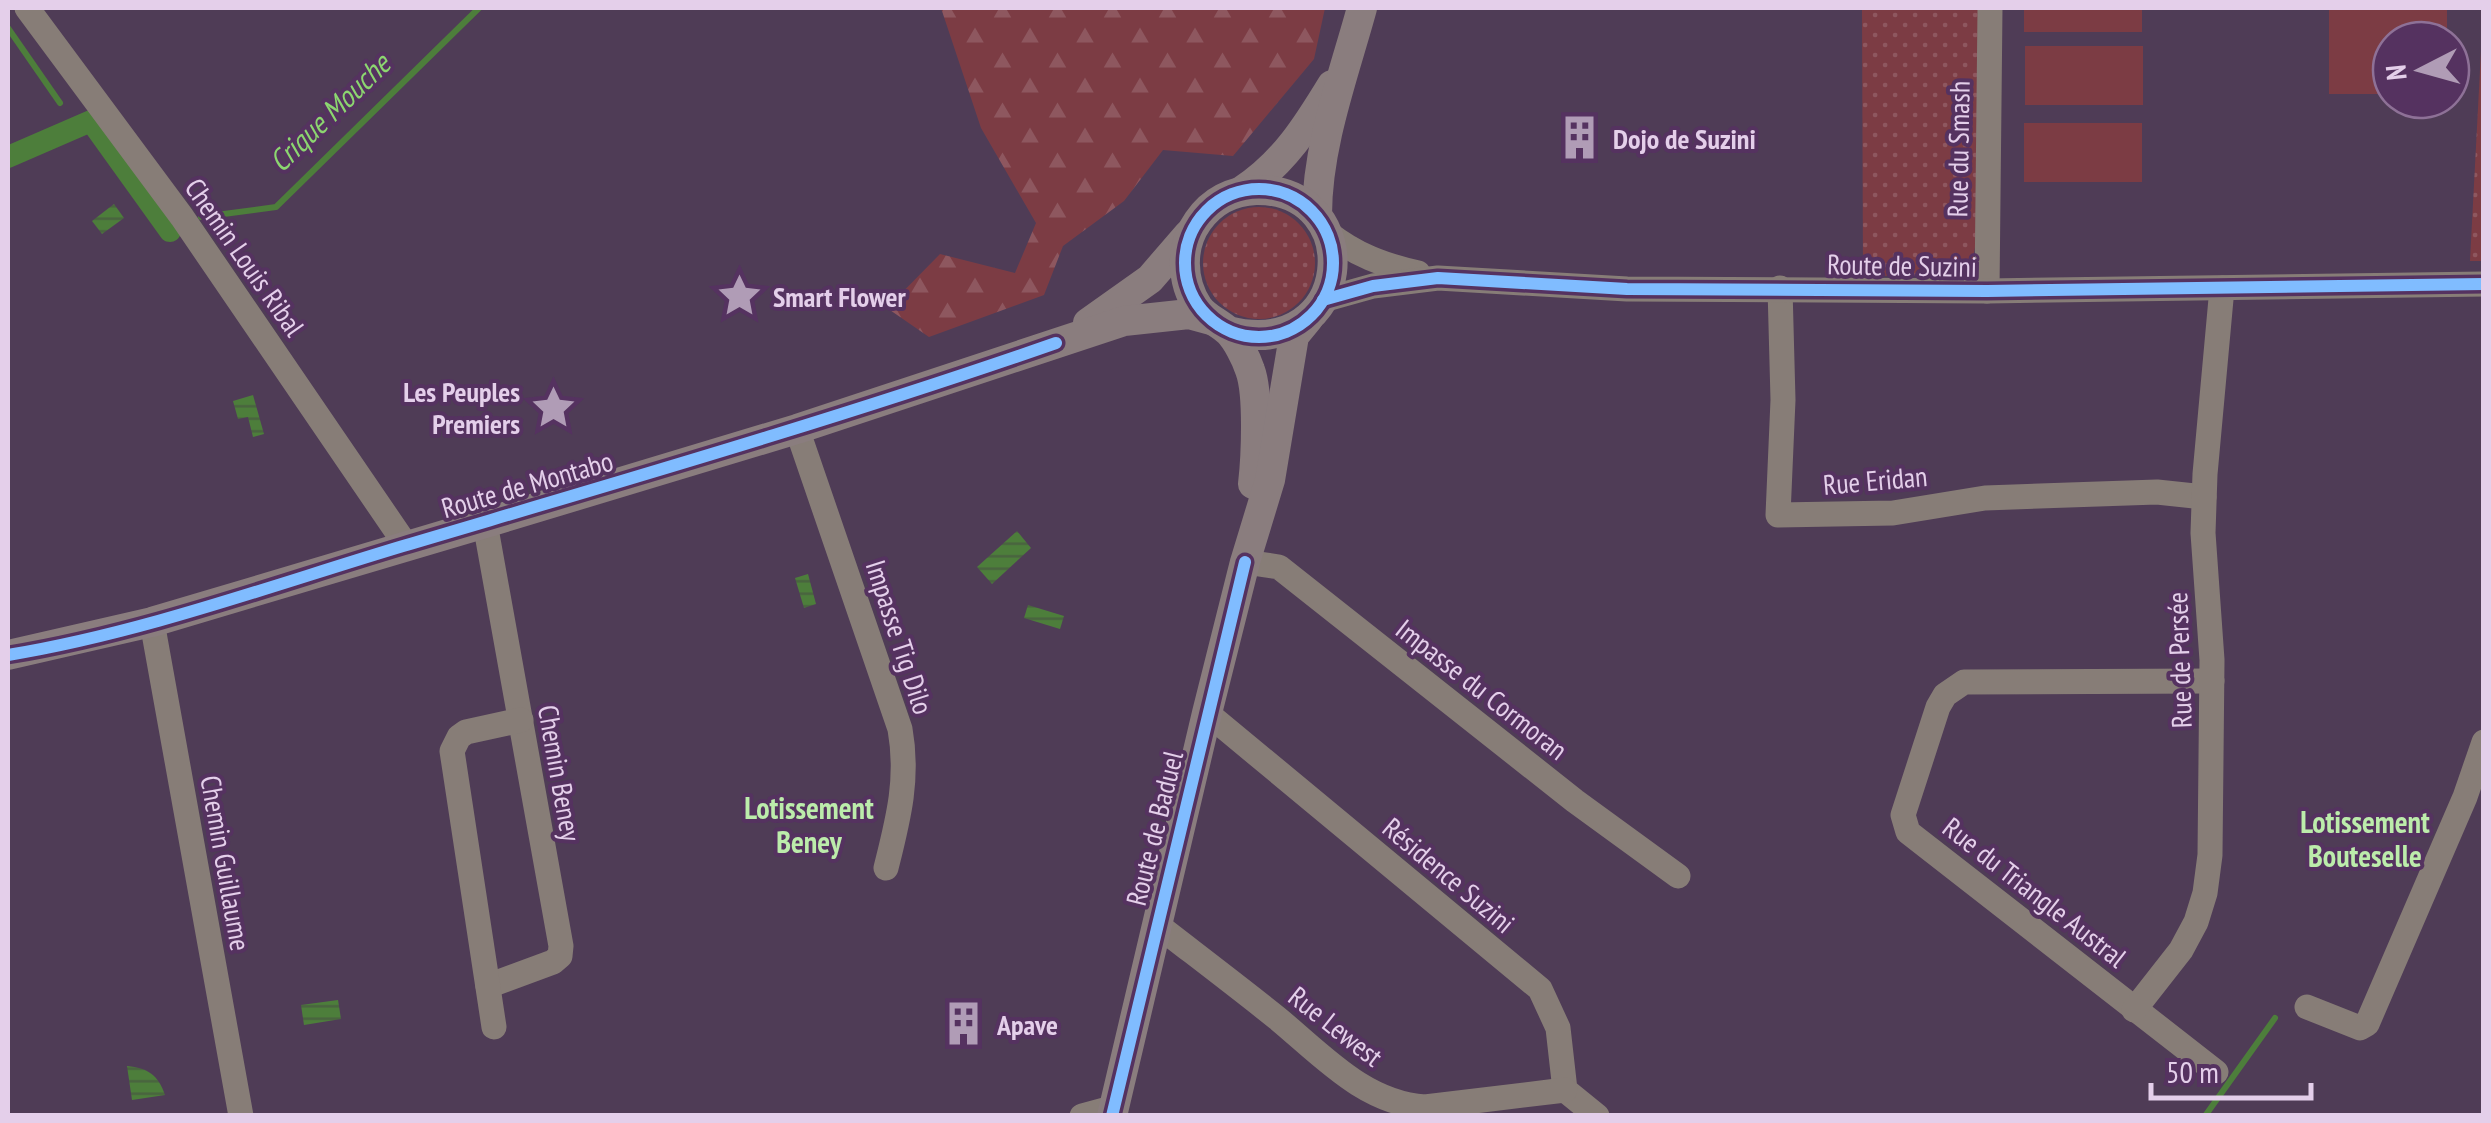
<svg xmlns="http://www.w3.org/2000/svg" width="2491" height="1123" font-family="'PT Sans Narrow',sans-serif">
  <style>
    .grass { fill: url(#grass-dots) }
    .forest { fill: url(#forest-firs) }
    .pitch { fill: #7c3c44 }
    .water { fill: url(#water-rules) }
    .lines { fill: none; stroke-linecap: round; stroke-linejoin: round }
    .stream { stroke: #4d7e3b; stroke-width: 6 }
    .canal { stroke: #4d7e3b; stroke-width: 22 }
    .minor { stroke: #877d77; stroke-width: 25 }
    .major { stroke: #8a7d7e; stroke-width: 30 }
    .cycleway-casing { stroke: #553260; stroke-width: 19 }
    .cycleway { stroke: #80bcff; stroke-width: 12 }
    .labels { text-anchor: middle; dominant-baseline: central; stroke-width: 8; stroke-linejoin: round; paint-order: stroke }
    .poi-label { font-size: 28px; font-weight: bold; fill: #e4cfea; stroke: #553260; text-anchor: start }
    .street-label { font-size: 28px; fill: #e4cfea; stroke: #553260 }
    .water-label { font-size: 30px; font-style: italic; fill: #8cd670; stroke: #553260 }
    .neighbourhood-label { font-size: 30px; font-weight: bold; fill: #bcecab; stroke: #553260 }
  </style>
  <defs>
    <pattern id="grass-dots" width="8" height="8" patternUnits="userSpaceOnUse" patternTransform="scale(2.5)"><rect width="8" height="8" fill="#7c3c44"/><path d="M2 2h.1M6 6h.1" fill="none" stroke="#8e575f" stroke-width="1.8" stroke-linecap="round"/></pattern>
    <pattern id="forest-firs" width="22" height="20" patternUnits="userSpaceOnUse" patternTransform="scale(2.5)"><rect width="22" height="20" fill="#7c3c44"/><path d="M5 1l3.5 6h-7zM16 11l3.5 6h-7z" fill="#8e575f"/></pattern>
    <pattern id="water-rules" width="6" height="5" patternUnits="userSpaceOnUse" patternTransform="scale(2.5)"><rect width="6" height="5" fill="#4d7e3b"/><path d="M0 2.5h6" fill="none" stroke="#49643f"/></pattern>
  </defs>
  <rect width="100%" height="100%" fill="#4f3c56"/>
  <!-- grass -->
  <g class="grass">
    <polygon points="1862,8 1982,8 1981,212 1972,265 1962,275 1863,276"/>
    <polygon points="2483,13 2483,261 2470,261"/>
    <circle cx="1259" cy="263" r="56"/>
  </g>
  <!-- forest -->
  <polygon class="forest" points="941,8 1325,8 1314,59 1233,156 1163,150 1124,201 1063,246 1044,295 929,337 887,308 940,254 1015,273 1036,223 981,128"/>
  <!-- pitch -->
  <g class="pitch">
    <rect x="2024" y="8" width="118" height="24"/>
    <polygon points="2329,8 2447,8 2447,40 2391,40 2391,94 2329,94"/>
    <rect x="2025" y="46" width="118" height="59"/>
    <rect x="2024" y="123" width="118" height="59"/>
  </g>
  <!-- water -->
  <g class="water">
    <polygon points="114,204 124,218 102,234 92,221"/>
    <polygon points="253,395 264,434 253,437 248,417 238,419 233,401"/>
    <polygon points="1017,531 1031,548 992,584 977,567"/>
    <polygon points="808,574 816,604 804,608 795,578"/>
    <polygon points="1028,605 1064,616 1060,629 1024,618"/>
    <polygon points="338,1000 341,1019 304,1025 301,1005"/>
    <path d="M127,1066C148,1068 158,1075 165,1095L132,1100Z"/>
  </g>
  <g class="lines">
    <!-- stream -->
    <g class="stream">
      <polyline points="8,28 60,103"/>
      <polyline points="201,217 276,207 479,8"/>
      <polyline points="2205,1116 2275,1018"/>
    </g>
    <!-- canal -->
    <polyline class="canal" points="8,157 91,121 170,231"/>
    <!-- minor -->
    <g class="minor">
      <polyline points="27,8 182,217 406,545"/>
      <path d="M1328,233C1356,255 1383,265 1418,273"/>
      <polyline points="1780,288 1783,400 1778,515 1893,513 1985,498 2157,492 2204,497"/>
      <polyline points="1987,291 1990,8"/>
      <polyline points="1323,300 1373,286 1438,278 1627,289 1987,291 2484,284"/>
      <path d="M797,429L900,729C909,779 898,820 886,868"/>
      <polyline points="485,523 561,946 560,956 553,962 488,986"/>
      <polyline points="1245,562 1279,567 1575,801 1678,876"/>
      <polyline points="152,622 241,1116"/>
      <polyline points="2212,681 1964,682 1945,695 1938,707 1903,815 1908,832 2216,1072"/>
      <polyline points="1207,713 1540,989 1558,1028 1565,1090 1597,1116"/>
      <path d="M1156,924C1196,955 1237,986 1277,1018C1322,1055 1364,1103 1425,1107L1565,1090"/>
      <polyline points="2307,1007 2360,1028 2367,1024 2465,797 2484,742"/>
      <polyline points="2134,1010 2181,950 2196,922 2205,893 2210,855 2212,660 2203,533 2205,474 2222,288"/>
      <polyline points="494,1027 452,751 459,737 466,732 521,720"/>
      <polyline points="1082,1116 1115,1107"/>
    </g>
    <!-- major -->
    <g class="major">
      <path d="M1243,190C1284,163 1307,126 1332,85"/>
      <path d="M1317,215C1317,145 1344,74 1362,8"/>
      <polyline points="1088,323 1150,279 1188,235"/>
      <path d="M1228,331C1356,363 1368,188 1256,190C1232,191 1212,201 1198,221C1180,246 1181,281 1198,307C1206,318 1218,322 1228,331C1237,340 1246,358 1250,370C1259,394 1256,458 1253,484"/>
      <polyline points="8,655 152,622 485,523 797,429 1124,321 1189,314 1211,320"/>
      <polyline points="1112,1116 1207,713 1245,562 1270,480 1294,336 1308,319"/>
    </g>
    <defs>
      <g id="cycleway">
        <circle cx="1259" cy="263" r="74"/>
        <polyline points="1323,300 1373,286 1438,278 1627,289 1987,291 2484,284"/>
        <path d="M8,655C142,633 273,585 403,546C622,481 841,418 1056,343"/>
        <polyline points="1112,1116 1245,562"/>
      </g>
    </defs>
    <!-- cycleway casing -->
    <use href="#cycleway" class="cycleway-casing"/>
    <!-- cycleway -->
    <use href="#cycleway" class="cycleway"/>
  </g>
  <!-- icons -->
  <defs>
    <symbol id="building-bare" viewBox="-9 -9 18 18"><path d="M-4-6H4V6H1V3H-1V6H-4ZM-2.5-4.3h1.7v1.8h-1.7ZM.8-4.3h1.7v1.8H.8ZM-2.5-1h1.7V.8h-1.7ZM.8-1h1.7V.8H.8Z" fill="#b09cb6" stroke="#553260" stroke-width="2.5" paint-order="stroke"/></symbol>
    <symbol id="sight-bare" viewBox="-9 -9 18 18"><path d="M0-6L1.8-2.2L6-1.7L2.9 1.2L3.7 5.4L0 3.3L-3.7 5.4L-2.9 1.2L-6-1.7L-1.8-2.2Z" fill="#b09cb6" stroke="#553260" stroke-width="2.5" paint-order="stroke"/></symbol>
  </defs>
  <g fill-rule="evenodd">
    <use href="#building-bare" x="1548" y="106" width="63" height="63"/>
    <use href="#sight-bare" x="708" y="264" width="63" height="63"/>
    <use href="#sight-bare" x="522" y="376" width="63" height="63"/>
    <use href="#building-bare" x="932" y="992" width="63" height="63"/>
  </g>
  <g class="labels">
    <!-- poi labels -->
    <g class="poi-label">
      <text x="1613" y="138">Dojo de Suzini</text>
      <text x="773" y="296">Smart Flower</text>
      <text x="520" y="391" text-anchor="end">Les Peuples<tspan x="520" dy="32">Premiers</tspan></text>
      <text x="997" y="1024">Apave</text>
    </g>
    <!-- street labels -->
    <g class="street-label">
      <text transform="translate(1958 149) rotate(-89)">Rue du Smash</text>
      <text transform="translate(245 257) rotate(55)">Chemin Louis Ribal</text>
      <text transform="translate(1902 265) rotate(1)">Route de Suzini</text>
      <text transform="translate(1875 480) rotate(-5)">Rue Eridan</text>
      <text transform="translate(527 484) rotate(-16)">Route de Montabo</text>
      <text transform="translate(900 637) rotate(72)">Impasse Tig Dilo</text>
      <text transform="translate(2179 660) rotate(-92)">Rue de Persée</text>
      <text transform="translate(1482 689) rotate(38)">Impasse du Cormoran</text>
      <text transform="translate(560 773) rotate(80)">Chemin Beney</text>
      <text transform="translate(1154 828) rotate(-76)">Route de Baduel</text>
      <text transform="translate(226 863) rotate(80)">Chemin Guillaume</text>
      <text transform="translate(1449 875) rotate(40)">Résidence Suzini</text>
      <text transform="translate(2035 892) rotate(38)">Rue du Triangle Austral</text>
      <text transform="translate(1336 1026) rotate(38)">Rue Lewest</text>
    </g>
    <!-- water labels -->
    <g class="water-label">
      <text transform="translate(329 112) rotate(-44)">Crique Mouche</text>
    </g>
    <!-- neighbourhood labels -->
    <g class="neighbourhood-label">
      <text x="809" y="807">Lotissement<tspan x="809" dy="34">Beney</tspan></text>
      <text x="2365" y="821">Lotissement<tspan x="2365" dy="34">Bouteselle</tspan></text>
    </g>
  </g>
  <!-- border -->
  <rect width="2491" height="1123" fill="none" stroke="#e4cfea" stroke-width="20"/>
  <!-- north arrow -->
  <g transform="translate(2421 70) rotate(264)"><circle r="48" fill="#553260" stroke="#8e7197" stroke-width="2.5"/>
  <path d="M0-8L18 38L0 25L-18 38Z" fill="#b09cb6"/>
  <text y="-15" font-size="28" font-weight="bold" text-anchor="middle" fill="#e4cfea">N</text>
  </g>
  <!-- scale -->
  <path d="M2151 1083v15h160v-15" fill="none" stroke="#e4cfea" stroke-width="5"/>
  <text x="2166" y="1083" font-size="30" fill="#e4cfea" stroke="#553260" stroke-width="8" paint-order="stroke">50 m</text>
</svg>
